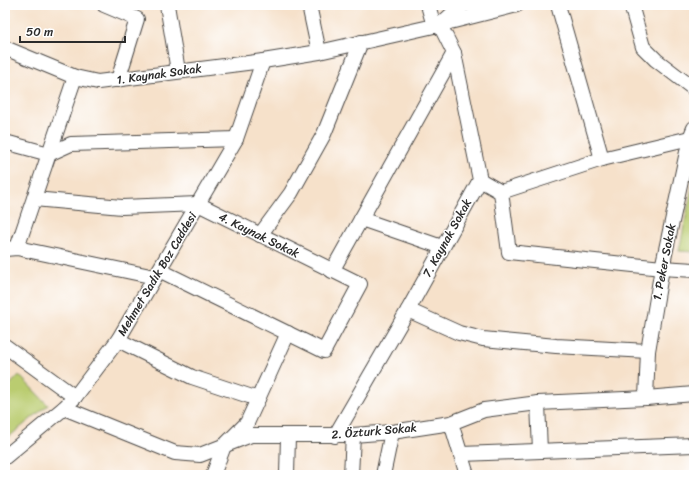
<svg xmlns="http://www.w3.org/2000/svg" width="699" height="480" font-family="Sriracha,sans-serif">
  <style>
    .green { fill: #bacc70; stroke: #727c4e }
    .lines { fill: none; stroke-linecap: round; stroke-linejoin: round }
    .minor-casing { stroke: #494643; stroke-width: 16 }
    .minor { stroke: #fff; stroke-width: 14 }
    .labels { text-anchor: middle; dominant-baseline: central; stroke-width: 3; stroke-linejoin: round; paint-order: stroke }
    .street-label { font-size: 12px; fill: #2b2b2b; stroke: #fff }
  </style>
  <rect width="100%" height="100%" fill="#fff"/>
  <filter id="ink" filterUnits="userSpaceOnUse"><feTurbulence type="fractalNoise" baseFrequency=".025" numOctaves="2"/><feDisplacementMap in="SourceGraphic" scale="8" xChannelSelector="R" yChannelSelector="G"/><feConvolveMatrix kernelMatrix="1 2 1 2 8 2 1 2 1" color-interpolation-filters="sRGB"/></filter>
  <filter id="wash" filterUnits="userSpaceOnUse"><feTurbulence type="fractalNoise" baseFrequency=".012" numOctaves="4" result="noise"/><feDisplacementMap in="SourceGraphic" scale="16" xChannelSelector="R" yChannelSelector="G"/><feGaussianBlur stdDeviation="0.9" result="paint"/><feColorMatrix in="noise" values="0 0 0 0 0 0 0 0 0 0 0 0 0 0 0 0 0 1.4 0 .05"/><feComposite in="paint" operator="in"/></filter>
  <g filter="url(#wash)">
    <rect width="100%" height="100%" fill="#f6e1ca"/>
    <!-- green -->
    <g class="green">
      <polygon points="694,177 694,252 679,251"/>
      <polygon points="19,375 48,405 5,440 5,390"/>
    </g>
  </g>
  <g filter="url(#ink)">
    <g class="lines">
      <defs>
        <g id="minor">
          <polyline points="104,5 137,19 118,80"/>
          <polyline points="167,5 178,71"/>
          <polyline points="309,5 319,52"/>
          <polyline points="428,5 434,26"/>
          <polyline points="558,5 602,159"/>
          <polyline points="631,5 643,47 656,60 694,89"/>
          <polyline points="5,48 75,77 98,82 263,61 319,52 434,26 517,5"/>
          <polyline points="5,142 49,154 71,144 236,139"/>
          <polyline points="480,180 501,192 602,159 690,138"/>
          <polyline points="501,192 509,252 662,268 694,270"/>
          <polyline points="34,199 122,207 198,204 360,284 324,351 159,270"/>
          <polyline points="361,219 442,247"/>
          <polyline points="260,235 291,193 324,134 361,42"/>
          <polyline points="17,248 75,77"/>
          <polyline points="5,249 17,248 155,277"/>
          <polyline points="332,271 454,53"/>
          <polyline points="408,310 459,333 483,339 556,346 648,351"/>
          <polyline points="118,340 192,377 258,399"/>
          <polyline points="5,346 75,397"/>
          <polyline points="646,398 648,351 662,268 690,138 694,128"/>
          <polyline points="538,403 540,451"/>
          <polyline points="64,408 175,453 200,455 251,435 353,435 392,432 451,423 484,410 538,403 646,398 694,394"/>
          <polyline points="451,423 467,475"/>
          <polyline points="335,436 408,310 480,180 454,53 440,25 462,5"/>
          <polyline points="461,454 694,445"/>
          <polyline points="5,457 64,408 75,397 118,340 236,139 263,61"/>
          <polyline points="213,475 224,446 247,423 288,333"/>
          <polyline points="287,475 288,436"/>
          <polyline points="351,475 353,435"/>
          <polyline points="383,475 392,432"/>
        </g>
      </defs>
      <!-- minor casing -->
      <use href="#minor" class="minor-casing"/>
      <!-- minor -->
      <use href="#minor" class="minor"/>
    </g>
  </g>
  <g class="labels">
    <!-- street labels -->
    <g class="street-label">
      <text transform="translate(159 74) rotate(-8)">1. Kaynak Sokak</text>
      <text transform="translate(259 235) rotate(26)">4. Kaynak Sokak</text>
      <text transform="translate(447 238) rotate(-61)">7. Kaynak Sokak</text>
      <text transform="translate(664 262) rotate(-79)">1. Peker Sokak</text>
      <text transform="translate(157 274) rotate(-59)">Mehmet Sadık Boz Caddesi</text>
      <text transform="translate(374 431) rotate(-5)">2. Özturk Sokak</text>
    </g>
  </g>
  <!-- margin -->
  <rect width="699" height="480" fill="none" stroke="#fff" stroke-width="20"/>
  <!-- scale -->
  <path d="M20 36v6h105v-6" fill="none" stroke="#2b2b2b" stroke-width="2"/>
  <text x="26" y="36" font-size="12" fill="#2b2b2b" stroke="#ffffff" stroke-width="3" paint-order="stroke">50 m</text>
</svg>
